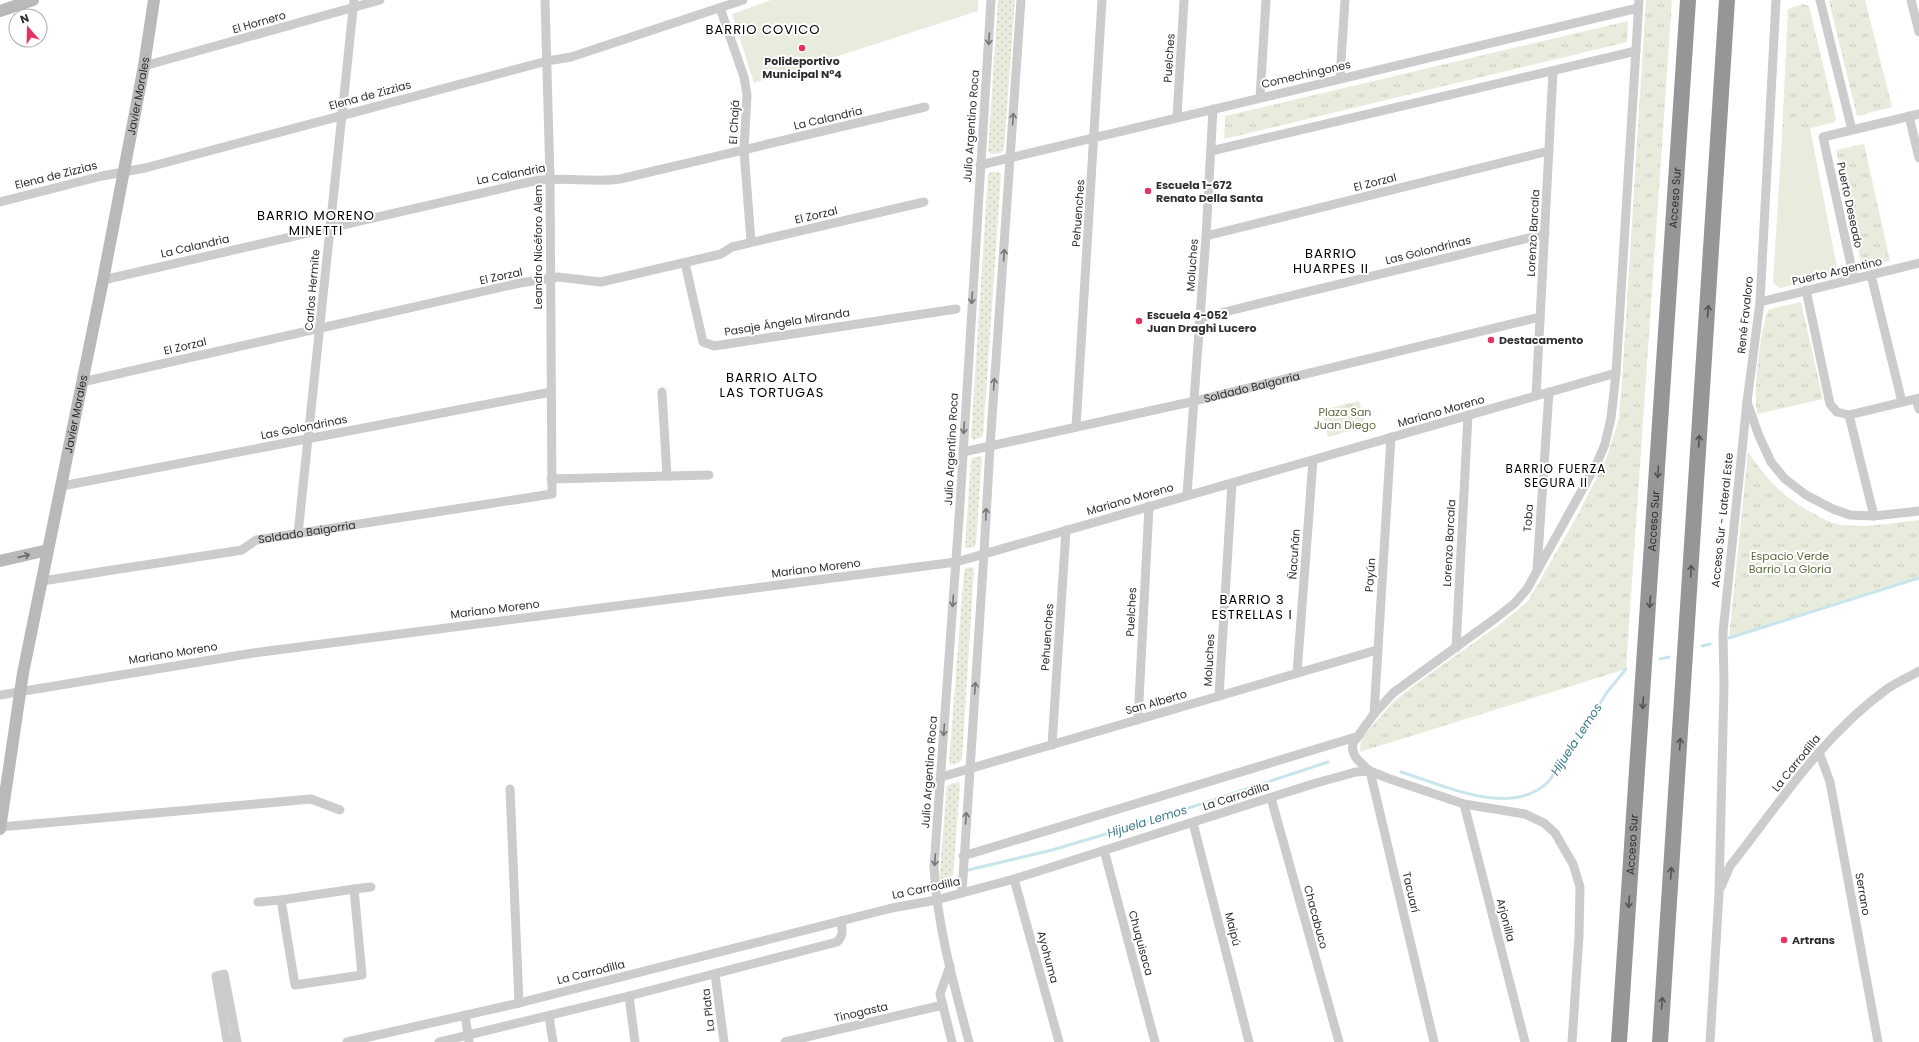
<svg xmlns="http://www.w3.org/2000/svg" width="1919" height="1042" font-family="Poppins,sans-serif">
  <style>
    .grass { fill: url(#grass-dots) }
    .park { fill: url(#park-tufts) }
    .pitch { fill: #e8ecdc }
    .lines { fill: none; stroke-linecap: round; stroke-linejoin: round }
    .stream { stroke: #c9e5ec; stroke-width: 3 }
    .street { stroke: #ccc; stroke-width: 9 }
    .secondary { stroke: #b9b9b9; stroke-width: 12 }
    .highway { stroke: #969696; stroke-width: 16 }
    .oneway { stroke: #767676 }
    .oneway2 { stroke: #535353 }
    .oneway3 { stroke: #6d6d6d }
    .poi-dot { fill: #e43263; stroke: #fff; stroke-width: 1.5 }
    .labels { text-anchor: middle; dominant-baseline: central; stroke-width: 4; stroke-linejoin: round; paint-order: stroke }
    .street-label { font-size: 11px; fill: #2f2f2f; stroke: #fff }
    .poi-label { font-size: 11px; font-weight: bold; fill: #2f2f2f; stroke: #fff; text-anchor: start }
    .park-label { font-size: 11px; fill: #5b6a3c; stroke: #fff }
    .neighbourhood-label { font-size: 12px; letter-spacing: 1px; fill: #000; stroke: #fff }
    .water-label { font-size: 12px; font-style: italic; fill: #3b7b8a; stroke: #fff }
    .quarter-label { font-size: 13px; letter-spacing: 1px; fill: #000; stroke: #fff }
  </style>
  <defs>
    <pattern id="grass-dots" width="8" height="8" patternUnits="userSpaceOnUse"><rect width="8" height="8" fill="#e8ecdc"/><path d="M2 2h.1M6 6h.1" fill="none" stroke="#c7cbbd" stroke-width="1.8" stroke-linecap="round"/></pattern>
    <pattern id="park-tufts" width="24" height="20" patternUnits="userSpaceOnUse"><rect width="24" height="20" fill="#e8ecdc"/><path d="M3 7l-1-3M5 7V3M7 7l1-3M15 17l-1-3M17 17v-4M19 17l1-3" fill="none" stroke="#c7cbbd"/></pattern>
  </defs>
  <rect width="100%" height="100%" fill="#fff"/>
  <!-- grass -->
  <g class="grass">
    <polygon points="998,0 1015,0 1004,149 1001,153 991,154 988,152"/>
    <polygon points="991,172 999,172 1001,175 983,436 974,440 971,438 988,175"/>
    <polygon points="980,456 982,457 976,544 974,547 967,548 965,547 971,459"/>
    <polygon points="972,567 974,568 962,759 960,762 951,765 949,763 964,571 966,568"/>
    <polygon points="958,782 960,784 953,878 951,881 942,883 939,881 947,786 950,784"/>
  </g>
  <!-- park -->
  <g class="park">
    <polygon points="1646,0 1672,0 1626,669 1360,752 1361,739 1394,701 1417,683 1499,625 1528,601 1576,518 1607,457 1619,418 1622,381"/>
    <polygon points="1833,0 1865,0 1892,107 1857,116 1829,1"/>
    <polygon points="1803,4 1809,6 1836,119 1834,122 1782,136 1788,9"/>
    <polygon points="1628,21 1627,42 1224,139 1225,116"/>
    <polygon points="1864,144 1890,261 1862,267 1836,150"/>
    <path d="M1801,302L1823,399L1757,414C1753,390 1760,332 1768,310Z"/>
    <polygon points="1359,401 1366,426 1328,437 1322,410"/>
    <path d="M1748,452C1766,478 1781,495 1809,511C1818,516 1826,521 1837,524C1863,529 1893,523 1919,520V578L1729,638Z"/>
  </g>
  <!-- pitch -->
  <g class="pitch">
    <polygon points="771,0 978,0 978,11 754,83 732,14"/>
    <polygon points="1810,128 1838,273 1780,288 1773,283 1782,136"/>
  </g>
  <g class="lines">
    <!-- stream -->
    <g class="stream">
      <polyline points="1729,638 1919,578"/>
      <polyline points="1702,646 1710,644"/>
      <polyline points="1660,659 1669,657"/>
      <path d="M1401,772C1444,785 1512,819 1549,781L1608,691L1626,669"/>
      <polyline points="964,871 1052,850 1143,823 1328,762"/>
    </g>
    <!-- street -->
    <g class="street">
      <polyline points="1776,0 1760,302 1747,402 1759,436 1771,462 1785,479 1806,495 1833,509 1850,515 1874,516 1919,511"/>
      <polyline points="1820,0 1852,130"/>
      <polyline points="1911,0 1919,32"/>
      <polyline points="720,8 744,77 747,95 744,150 751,242"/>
      <polyline points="144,66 380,0"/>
      <polyline points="1340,78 1345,0"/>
      <polyline points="1260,97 1266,0"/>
      <polyline points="1909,116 1919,158"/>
      <polyline points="1177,117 1184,0"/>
      <polyline points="1211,151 1636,51"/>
      <polyline points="980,165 1638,8"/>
      <polyline points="0,202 102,176 145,168 547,61 571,57 743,0"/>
      <polyline points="1206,236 1549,151"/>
      <polyline points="685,263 703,342 714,346 956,309"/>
      <polyline points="1871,275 1902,402"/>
      <polyline points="1854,279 1823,137 1919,114"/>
      <path d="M103,280L534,181C563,176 591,183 620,179L925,107"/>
      <polyline points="1806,290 1830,404 1837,412 1849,415 1919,398"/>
      <polyline points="1760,302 1919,263"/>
      <polyline points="1200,318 1545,234"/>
      <polyline points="82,382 520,283 558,277 601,282 721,254 732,247 924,202"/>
      <polyline points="662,392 667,476"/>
      <polyline points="1536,396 1553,71"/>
      <polyline points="1916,399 1919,409"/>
      <polyline points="1849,415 1874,516"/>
      <polyline points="1076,427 1102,0"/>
      <path id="s1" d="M963,452L1195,401L1540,317"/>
      <polyline points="551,479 709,475"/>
      <polyline points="62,486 551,392"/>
      <polyline points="1187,495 1206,236 1213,109"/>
      <polyline points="298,534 354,0"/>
      <polyline points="1537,570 1549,392"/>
      <path id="s2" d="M42,581L242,550L256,540L552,494L550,178L545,0"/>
      <polyline points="1456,648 1468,415"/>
      <polyline points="1297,673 1313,460"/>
      <polyline points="0,695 253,653 956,562 1616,373"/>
      <polyline points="1219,696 1232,483"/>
      <polyline points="1374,714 1391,437"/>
      <polyline points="1138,720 1149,506"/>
      <polyline points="1052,745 1066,530"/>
      <polyline points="1819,752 1830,782 1878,1042"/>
      <polyline points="941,777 1377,650"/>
      <polyline points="510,789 519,1003"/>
      <polyline points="1271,798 1339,1042"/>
      <polyline points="1464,804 1525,1042"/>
      <polyline points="1193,823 1249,1042"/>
      <polyline points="0,827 311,799 340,810"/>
      <polyline points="1104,850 1155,1042"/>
      <polyline points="963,856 1356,737"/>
      <polyline points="1014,879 1059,1042"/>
      <path d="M1721,887L1730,866C1779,804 1823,735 1887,689C1897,682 1909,677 1919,671"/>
      <polygon points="354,889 362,975 295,985 281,900"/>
      <polyline points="354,889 371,887"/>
      <polyline points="962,893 984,553 990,447 1021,0"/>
      <polyline points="258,902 281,900"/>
      <polyline points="950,966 940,994 952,1042"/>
      <polyline points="715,974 724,1042"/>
      <polyline points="629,996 635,1042"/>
      <polyline points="465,1015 469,1042"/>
      <polyline points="549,1016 553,1042"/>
      <polyline points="236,1038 227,1040 216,976 224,974 237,1042"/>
      <polyline points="347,1042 519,1003 892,908 936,900 1014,879 1316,783 1356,772 1370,771 1390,779 1464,804 1525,814 1544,823 1555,833 1573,864 1580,887 1579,936 1572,1042"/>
      <path d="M439,1042L629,996L837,942C844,935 842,930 841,921"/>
      <polyline points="785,1042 943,1005"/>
      <path d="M969,1042C954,985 937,926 934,867L960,504L991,0"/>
      <path d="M1434,1042L1370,771C1361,763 1350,756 1353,743L1374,714L1393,693L1496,618L1515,603L1527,589L1597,463L1605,444L1611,418L1616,373L1639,0"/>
      <polyline points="1710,1042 1719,894 1724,686 1723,632 1747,402"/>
    </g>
    <!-- secondary -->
    <g class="secondary">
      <polyline points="0,11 33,0"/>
      <polyline points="0,561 48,550"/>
      <path id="s3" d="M0,829L23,673L103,280L144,66L154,0"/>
    </g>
    <!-- highway -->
    <g class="highway">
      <path id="s4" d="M1619,1042L1688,0"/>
      <polyline points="1660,1042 1727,0"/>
    </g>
  </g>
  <!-- one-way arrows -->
  <defs><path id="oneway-shaft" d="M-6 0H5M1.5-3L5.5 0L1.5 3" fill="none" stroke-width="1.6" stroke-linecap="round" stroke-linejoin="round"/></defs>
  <g class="oneway">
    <use href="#oneway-shaft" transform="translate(989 39) rotate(94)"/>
    <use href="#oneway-shaft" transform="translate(1013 119) rotate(-86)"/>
    <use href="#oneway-shaft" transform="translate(1004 255) rotate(-86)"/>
    <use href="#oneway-shaft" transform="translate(972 298) rotate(94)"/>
    <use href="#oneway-shaft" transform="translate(994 384) rotate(-86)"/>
    <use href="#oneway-shaft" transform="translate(964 428) rotate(94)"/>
    <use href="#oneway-shaft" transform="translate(986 514) rotate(-87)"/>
    <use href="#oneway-shaft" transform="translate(953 601) rotate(94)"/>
    <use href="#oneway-shaft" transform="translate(975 688) rotate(-86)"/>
    <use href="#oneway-shaft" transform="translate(944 730) rotate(94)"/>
    <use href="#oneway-shaft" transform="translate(966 818) rotate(-86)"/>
    <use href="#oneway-shaft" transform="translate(935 860) rotate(94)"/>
  </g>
  <g class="oneway2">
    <use href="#oneway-shaft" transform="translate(1708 311) rotate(-86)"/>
    <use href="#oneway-shaft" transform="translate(1699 441) rotate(-86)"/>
    <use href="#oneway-shaft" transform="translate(1658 472) rotate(94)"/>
    <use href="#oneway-shaft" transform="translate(1691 571) rotate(-87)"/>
    <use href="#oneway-shaft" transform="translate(1650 602) rotate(94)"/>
    <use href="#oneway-shaft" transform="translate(1643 703) rotate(94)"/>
    <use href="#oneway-shaft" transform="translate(1680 744) rotate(-86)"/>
    <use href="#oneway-shaft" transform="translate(1671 873) rotate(-86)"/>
    <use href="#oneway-shaft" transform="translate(1629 902) rotate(94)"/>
    <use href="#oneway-shaft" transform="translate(1662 1003) rotate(-86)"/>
  </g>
  <use class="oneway3" href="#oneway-shaft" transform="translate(24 556) rotate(-13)"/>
  <!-- markers -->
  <g class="poi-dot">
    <circle cx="802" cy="48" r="4"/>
    <circle cx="1148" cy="191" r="4"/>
    <circle cx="1139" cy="321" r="4"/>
    <circle cx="1491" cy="340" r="4"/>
    <circle cx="1784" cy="940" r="4"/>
  </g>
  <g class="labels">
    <!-- street labels -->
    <g class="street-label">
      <text transform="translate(259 22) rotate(-16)">El Hornero</text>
      <text transform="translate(1169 58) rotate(-86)">Puelches</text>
      <text transform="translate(1306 74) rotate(-13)">Comechingones</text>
      <text transform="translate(370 95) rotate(-15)">Elena de Zizzias</text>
      <text stroke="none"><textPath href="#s3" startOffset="746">Javier Morales</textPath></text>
      <text transform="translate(828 118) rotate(-13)">La Calandria</text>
      <text transform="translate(734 122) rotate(-87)">El Chajá</text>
      <text transform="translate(971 126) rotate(-86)">Julio Argentino Roca</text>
      <text transform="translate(511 174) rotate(-11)">La Calandria</text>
      <text transform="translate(56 175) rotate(-14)">Elena de Zizzias</text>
      <text transform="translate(1375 182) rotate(-14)">El Zorzal</text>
      <text stroke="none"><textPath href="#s4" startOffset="846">Acceso Sur</textPath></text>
      <text transform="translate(1850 205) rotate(78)">Puerto Deseado</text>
      <text transform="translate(1078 213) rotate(-86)">Pehuenches</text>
      <text transform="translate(816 215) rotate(-13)">El Zorzal</text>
      <text transform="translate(1533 233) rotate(-87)">Lorenzo Barcala</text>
      <text transform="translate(195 246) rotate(-13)">La Calandria</text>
      <text transform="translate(538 247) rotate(-90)">Leandro Nicéforo Alem</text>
      <text transform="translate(1428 250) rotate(-14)">Las Golondrinas</text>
      <text transform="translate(1192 265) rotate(-86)">Moluches</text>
      <text transform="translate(1837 271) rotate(-13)">Puerto Argentino</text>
      <text transform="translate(501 276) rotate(-12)">El Zorzal</text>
      <text transform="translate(312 290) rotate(-85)">Carlos Hermite</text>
      <text transform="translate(1745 315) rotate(-84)">René Favaloro</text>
      <text transform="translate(787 322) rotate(-9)">Pasaje Ángela Miranda</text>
      <text transform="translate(185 346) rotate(-13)">El Zorzal</text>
      <text stroke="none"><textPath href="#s1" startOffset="296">Soldado Baigorria</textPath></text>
      <text transform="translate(1441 411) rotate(-16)">Mariano Moreno</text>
      <text stroke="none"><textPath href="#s3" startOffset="422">Javier Morales</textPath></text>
      <text transform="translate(304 427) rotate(-11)">Las Golondrinas</text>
      <text transform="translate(951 449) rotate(-87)">Julio Argentino Roca</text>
      <text transform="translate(1130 499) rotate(-16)">Mariano Moreno</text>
      <text transform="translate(1528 518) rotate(-86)">Toba</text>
      <text transform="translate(1722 520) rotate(-84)">Acceso Sur - Lateral Este</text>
      <text stroke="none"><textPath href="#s4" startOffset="522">Acceso Sur</textPath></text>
      <text stroke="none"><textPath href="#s2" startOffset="271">Soldado Baigorria</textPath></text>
      <text transform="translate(1449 543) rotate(-87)">Lorenzo Barcala</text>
      <text transform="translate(1294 554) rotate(-86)">Ñacuñán</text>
      <text transform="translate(816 568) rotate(-7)">Mariano Moreno</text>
      <text transform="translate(1370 575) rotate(-86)">Payún</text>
      <text transform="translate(495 609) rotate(-7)">Mariano Moreno</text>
      <text transform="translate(1131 612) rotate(-87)">Puelches</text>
      <text transform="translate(1047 637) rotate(-86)">Pehuenches</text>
      <text transform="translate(173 653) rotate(-9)">Mariano Moreno</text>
      <text transform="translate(1209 660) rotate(-87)">Moluches</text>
      <text transform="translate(1156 702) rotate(-16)">San Alberto</text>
      <text transform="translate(1796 763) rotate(-51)">La Carrodilla</text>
      <text transform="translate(929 772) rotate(-86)">Julio Argentino Roca</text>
      <text transform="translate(1236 796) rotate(-18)">La Carrodilla</text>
      <text stroke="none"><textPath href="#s4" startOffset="198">Acceso Sur</textPath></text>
      <text transform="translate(926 888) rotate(-12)">La Carrodilla</text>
      <text transform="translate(1411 892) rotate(77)">Tacuarí</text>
      <text transform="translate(1863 894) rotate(80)">Serrano</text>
      <text transform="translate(1316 917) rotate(75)">Chacabuco</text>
      <text transform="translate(1506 920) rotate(76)">Arjonilla</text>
      <text transform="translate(1233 929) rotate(76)">Maipú</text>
      <text transform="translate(1141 943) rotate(75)">Chuquisaca</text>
      <text transform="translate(1048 957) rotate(75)">Ayohuma</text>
      <text transform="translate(591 972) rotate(-14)">La Carrodilla</text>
      <text transform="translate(708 1010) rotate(-97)">La Plata</text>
      <text transform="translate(861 1012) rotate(-13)">Tinogasta</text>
    </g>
    <!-- poi labels -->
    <g class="poi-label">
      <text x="802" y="61" text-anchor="middle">Polideportivo<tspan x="802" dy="13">Municipal Nº4</tspan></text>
      <text x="1156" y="185">Escuela 1-672<tspan x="1156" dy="13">Renato Della Santa</tspan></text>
      <text x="1147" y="315">Escuela 4-052<tspan x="1147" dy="13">Juan Draghi Lucero</tspan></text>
      <text x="1499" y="340">Destacamento</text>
      <text x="1792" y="940">Artrans</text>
    </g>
    <!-- park labels -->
    <g class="park-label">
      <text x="1345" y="412">Plaza San<tspan x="1345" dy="13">Juan Diego</tspan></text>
      <text x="1790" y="556">Espacio Verde<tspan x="1790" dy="13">Barrio La Gloria</tspan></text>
    </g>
    <!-- neighbourhood labels -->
    <g class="neighbourhood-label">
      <text x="1556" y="468">BARRIO FUERZA<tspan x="1556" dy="14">SEGURA II</tspan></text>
    </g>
    <!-- water labels -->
    <g class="water-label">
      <text transform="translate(1576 739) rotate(-57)">Hijuela Lemos</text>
      <text transform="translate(1147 821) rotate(-17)">Hijuela Lemos</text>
    </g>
    <!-- quarter labels -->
    <g class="quarter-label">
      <text x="763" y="29">BARRIO COVICO</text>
      <text x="316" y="215">BARRIO MORENO<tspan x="316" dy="15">MINETTI</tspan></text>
      <text x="1331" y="253">BARRIO<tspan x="1331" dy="15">HUARPES II</tspan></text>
      <text x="772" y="377">BARRIO ALTO<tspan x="772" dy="15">LAS TORTUGAS</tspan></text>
      <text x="1252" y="599">BARRIO 3<tspan x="1252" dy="15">ESTRELLAS I</tspan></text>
    </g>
  </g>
  <!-- north arrow -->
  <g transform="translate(28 28) rotate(340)"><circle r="19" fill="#ffffff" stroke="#acacac"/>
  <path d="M0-3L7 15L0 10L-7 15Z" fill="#e43263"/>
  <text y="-6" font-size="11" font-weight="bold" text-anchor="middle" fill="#2f2f2f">N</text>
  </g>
</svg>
